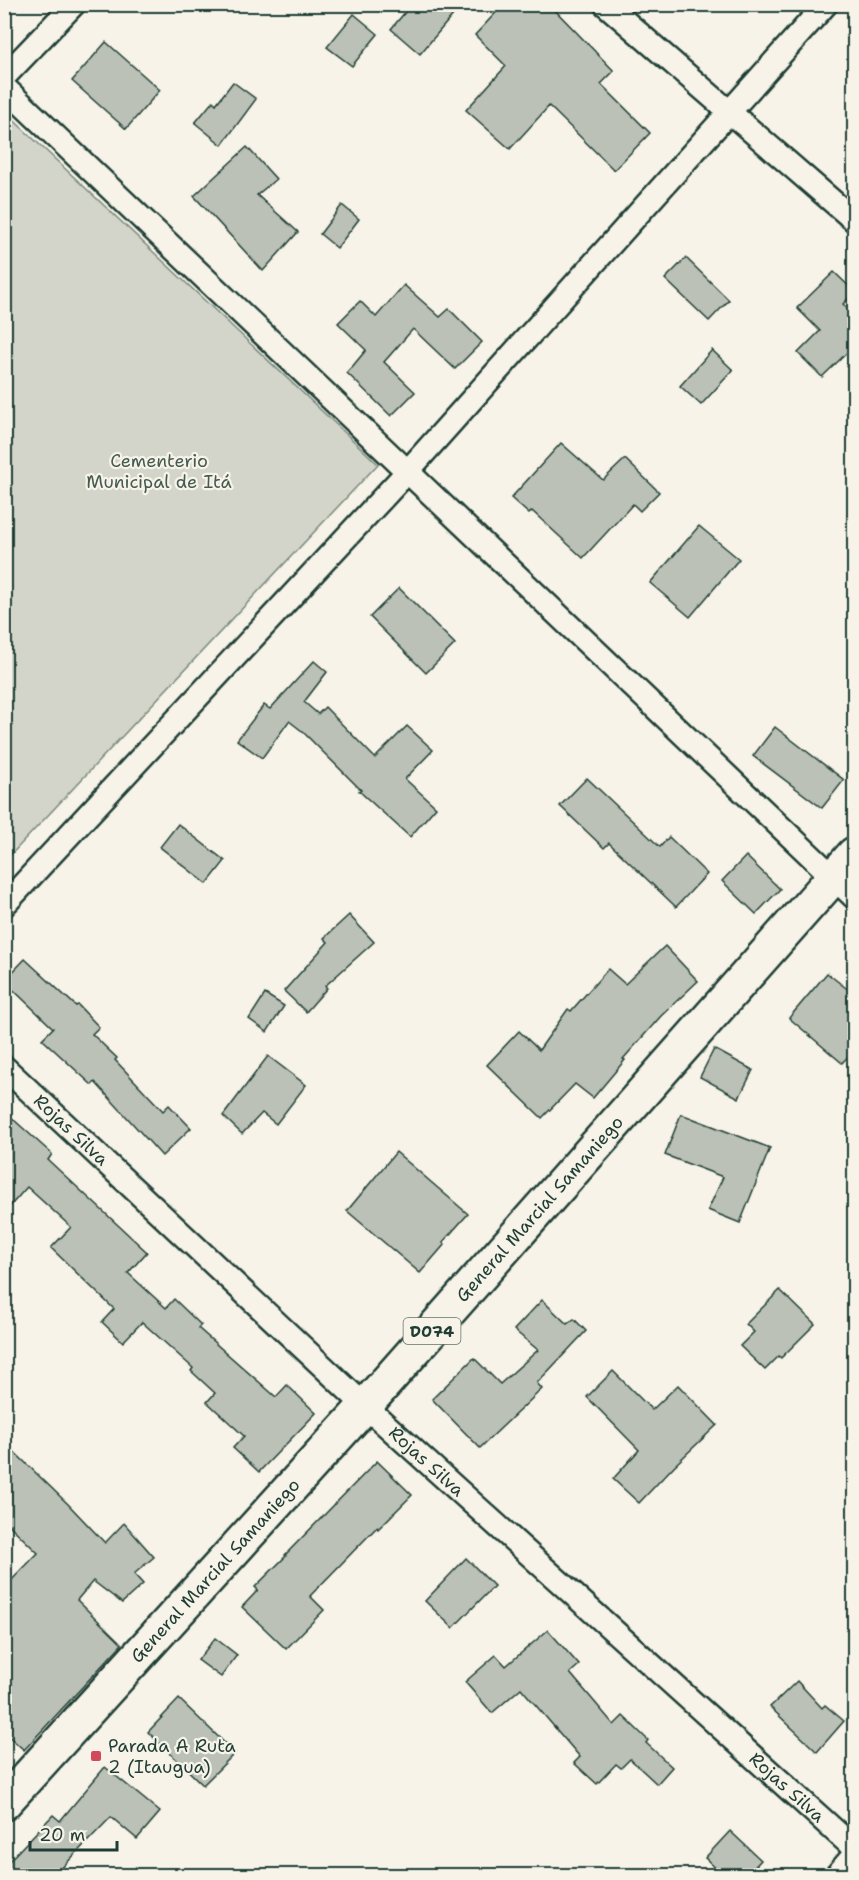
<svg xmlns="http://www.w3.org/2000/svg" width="859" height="1880" font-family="'Shantell Sans',sans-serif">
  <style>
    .green { fill: #d3d5ca; stroke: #79897f; stroke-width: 1.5 }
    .building { fill: #bbc1b6; stroke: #1f3d34; stroke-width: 1.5 }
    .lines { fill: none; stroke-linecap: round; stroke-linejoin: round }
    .minor-casing { stroke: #1f3d34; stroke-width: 27 }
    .primary-casing { stroke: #1f3d34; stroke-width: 38 }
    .minor { stroke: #f7f3e8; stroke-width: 22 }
    .primary { stroke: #f7f3e8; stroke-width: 33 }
    .poi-dot { fill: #d1495b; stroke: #f7f3e8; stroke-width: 2 }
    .labels { text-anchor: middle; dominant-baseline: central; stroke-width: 4.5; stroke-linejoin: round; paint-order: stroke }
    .shield { fill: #f7f3e8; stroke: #60746a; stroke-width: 1.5 }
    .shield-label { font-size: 16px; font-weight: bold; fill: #1f3d34 }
    .park-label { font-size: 18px; fill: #435b52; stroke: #f7f3e8 }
    .street-label { font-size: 18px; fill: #1f3d34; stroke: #f7f3e8 }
    .poi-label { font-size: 18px; fill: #1f3d34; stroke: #f7f3e8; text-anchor: start }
  </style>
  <rect width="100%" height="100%" fill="#f7f3e8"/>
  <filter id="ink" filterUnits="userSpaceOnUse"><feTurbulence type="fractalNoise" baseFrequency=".0167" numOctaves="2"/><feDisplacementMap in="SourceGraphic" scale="12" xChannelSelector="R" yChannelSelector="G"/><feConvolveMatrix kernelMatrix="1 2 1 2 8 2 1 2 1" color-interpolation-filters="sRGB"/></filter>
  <g filter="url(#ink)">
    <!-- green -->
    <polygon class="green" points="4,111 378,464 5,861 4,861"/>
    <!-- building -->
    <g class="building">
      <polygon points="412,4 441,4 453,15 420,54 391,29"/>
      <polygon points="504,4 549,4 614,71 601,84 650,133 614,170 549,106 510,149 466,110 506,66 475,35"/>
      <polygon points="354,14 378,34 352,66 327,47"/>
      <polygon points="106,42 160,90 126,129 72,81"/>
      <polygon points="233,82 256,99 222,145 195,123 213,101 216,104"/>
      <polygon points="247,147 276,179 257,195 298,232 263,271 194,196"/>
      <polygon points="342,205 359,219 337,248 320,234"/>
      <polygon points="686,258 729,300 709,321 665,279"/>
      <polygon points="834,272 855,292 843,304 855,316 855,345 822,377 798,353 820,331 797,308"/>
      <polygon points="404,285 440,317 449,309 482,342 455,369 413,329 384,362 415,392 391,416 347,373 366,350 338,323 360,301 376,317"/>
      <polygon points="712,350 733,370 701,405 680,386"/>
      <polygon points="561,443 603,480 625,459 659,492 640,511 633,504 583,558 532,511 529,514 511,498"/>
      <polygon points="699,526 739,559 690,617 650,583"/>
      <polygon points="399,588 455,644 426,673 370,617"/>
      <polygon points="314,661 327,672 304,702 318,714 325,707 375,758 407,726 433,750 405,779 436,807 410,837 359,791 361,790 302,731 289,721 262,758 237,740 264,705 270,709"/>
      <polygon points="775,727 844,780 822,808 753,756"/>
      <polygon points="587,778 660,847 669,837 707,874 676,907 609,843 604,848 560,806"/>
      <polygon points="178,824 225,861 207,884 160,847"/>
      <polygon points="746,856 780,889 756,914 722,881"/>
      <polygon points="349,915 374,942 325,986 327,988 306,1012 284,991 328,942 324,938"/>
      <polygon points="665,946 698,981 661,1016 623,1059 625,1060 593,1098 575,1084 542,1118 487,1065 519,1031 539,1050 568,1009 571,1011 608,969 625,984"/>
      <polygon points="25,959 76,1006 78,1005 99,1027 92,1034 117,1058 115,1060 163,1111 169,1105 191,1128 162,1156 95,1082 92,1085 42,1039 53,1028 4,981"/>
      <polygon points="827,973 855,995 855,1049 842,1063 789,1018"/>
      <polygon points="265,994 284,1006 267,1032 249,1019"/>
      <polygon points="714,1049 753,1070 739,1098 700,1077"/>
      <polygon points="268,1056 306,1085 276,1124 262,1113 242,1134 223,1116"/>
      <polygon points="4,1111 52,1154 48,1160 147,1252 128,1273 166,1308 174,1299 201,1325 198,1328 276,1397 287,1385 316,1413 259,1472 233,1448 244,1436 207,1402 215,1393 191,1371 193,1368 142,1322 123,1342 102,1322 114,1309 51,1248 71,1227 27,1187 4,1213"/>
      <polygon points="681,1114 770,1148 740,1223 708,1210 723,1177 665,1155"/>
      <polygon points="396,1152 468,1214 443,1242 445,1244 420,1273 347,1211"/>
      <polygon points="780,1290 815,1324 781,1358 779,1356 765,1370 740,1346 754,1332 746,1324"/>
      <polygon points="542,1300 567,1324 574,1319 586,1331 537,1383 542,1389 480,1448 432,1399 474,1358 500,1384 538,1350 514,1330"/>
      <polygon points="613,1371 652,1410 678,1385 717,1425 674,1466 639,1503 613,1479 639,1450 587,1397"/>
      <polygon points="4,1442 68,1504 105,1543 124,1523 154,1557 134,1574 143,1584 122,1603 93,1581 77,1600 122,1644 24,1750 4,1732 4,1588 38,1553 4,1520"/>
      <polygon points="377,1461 412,1495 378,1529 377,1527 310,1596 324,1610 286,1649 242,1607 258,1590 255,1587 286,1556 285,1555"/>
      <polygon points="466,1558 494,1586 453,1628 425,1601"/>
      <polygon points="548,1630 579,1665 570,1673 614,1725 623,1716 648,1740 646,1743 672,1767 657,1784 630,1759 621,1768 616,1764 597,1784 574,1763 580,1757 521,1688 492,1713 465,1682 496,1655 506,1666"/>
      <polygon points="215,1638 237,1655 221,1677 198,1660"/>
      <polygon points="797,1681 822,1708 825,1705 844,1721 817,1752 770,1707"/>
      <polygon points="179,1699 235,1753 203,1785 148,1732"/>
      <polygon points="105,1767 160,1812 137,1839 111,1817 55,1875 4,1875 4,1866 53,1815 60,1821"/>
      <polygon points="730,1831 761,1860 747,1875 723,1875 705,1858"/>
    </g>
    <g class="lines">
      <defs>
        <g id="minor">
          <polyline points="605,4 854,220"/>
          <polyline points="4,77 74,4"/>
          <polyline points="4,87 854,897"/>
          <polyline points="4,905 407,472 826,4"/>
          <path id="s1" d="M4,1067L365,1406L854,1848"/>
          <polyline points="836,1876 854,1855"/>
        </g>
        <g id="primary">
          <path id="s2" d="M4,1803L365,1406L854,854"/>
        </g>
      </defs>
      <!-- minor casing -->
      <use href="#minor" class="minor-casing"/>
      <!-- primary casing -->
      <use href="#primary" class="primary-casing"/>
      <!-- minor -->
      <use href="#minor" class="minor"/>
      <!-- primary -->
      <use href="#primary" class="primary"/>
    </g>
  </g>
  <!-- markers -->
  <rect class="poi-dot" x="90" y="1750" width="12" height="12" rx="3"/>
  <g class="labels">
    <!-- shield labels -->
    <rect class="shield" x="403.5" y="1318" width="57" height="26" rx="4.5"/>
    <g class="shield-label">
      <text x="432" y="1331">D074</text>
    </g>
    <!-- park labels -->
    <g class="park-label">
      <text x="159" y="461">Cementerio<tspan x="159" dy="21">Municipal de Itá</tspan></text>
    </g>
    <!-- street labels -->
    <g class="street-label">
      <text stroke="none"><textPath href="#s1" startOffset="92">Rojas Silva</textPath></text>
      <text stroke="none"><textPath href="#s2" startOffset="800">General Marcial Samaniego</textPath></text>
      <text stroke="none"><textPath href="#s1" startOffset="578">Rojas Silva</textPath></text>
      <text stroke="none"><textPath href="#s2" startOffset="314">General Marcial Samaniego</textPath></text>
      <text stroke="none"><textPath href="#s1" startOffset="1064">Rojas Silva</textPath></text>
    </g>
    <!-- poi labels -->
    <g class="poi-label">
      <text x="108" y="1746">Parada A Ruta<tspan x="108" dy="21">2 (Itaugua)</tspan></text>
    </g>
  </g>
  <!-- margin -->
  <rect width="859" height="1880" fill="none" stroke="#f7f3e8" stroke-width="24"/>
  <rect x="12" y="12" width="835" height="1856" fill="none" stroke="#1f3d34" stroke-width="2" filter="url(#ink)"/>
  <!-- scale -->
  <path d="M30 1841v9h87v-9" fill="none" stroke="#1f3d34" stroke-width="3"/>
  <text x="39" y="1841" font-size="18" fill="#1f3d34" stroke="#f7f3e8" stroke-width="4.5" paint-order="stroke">20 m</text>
</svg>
